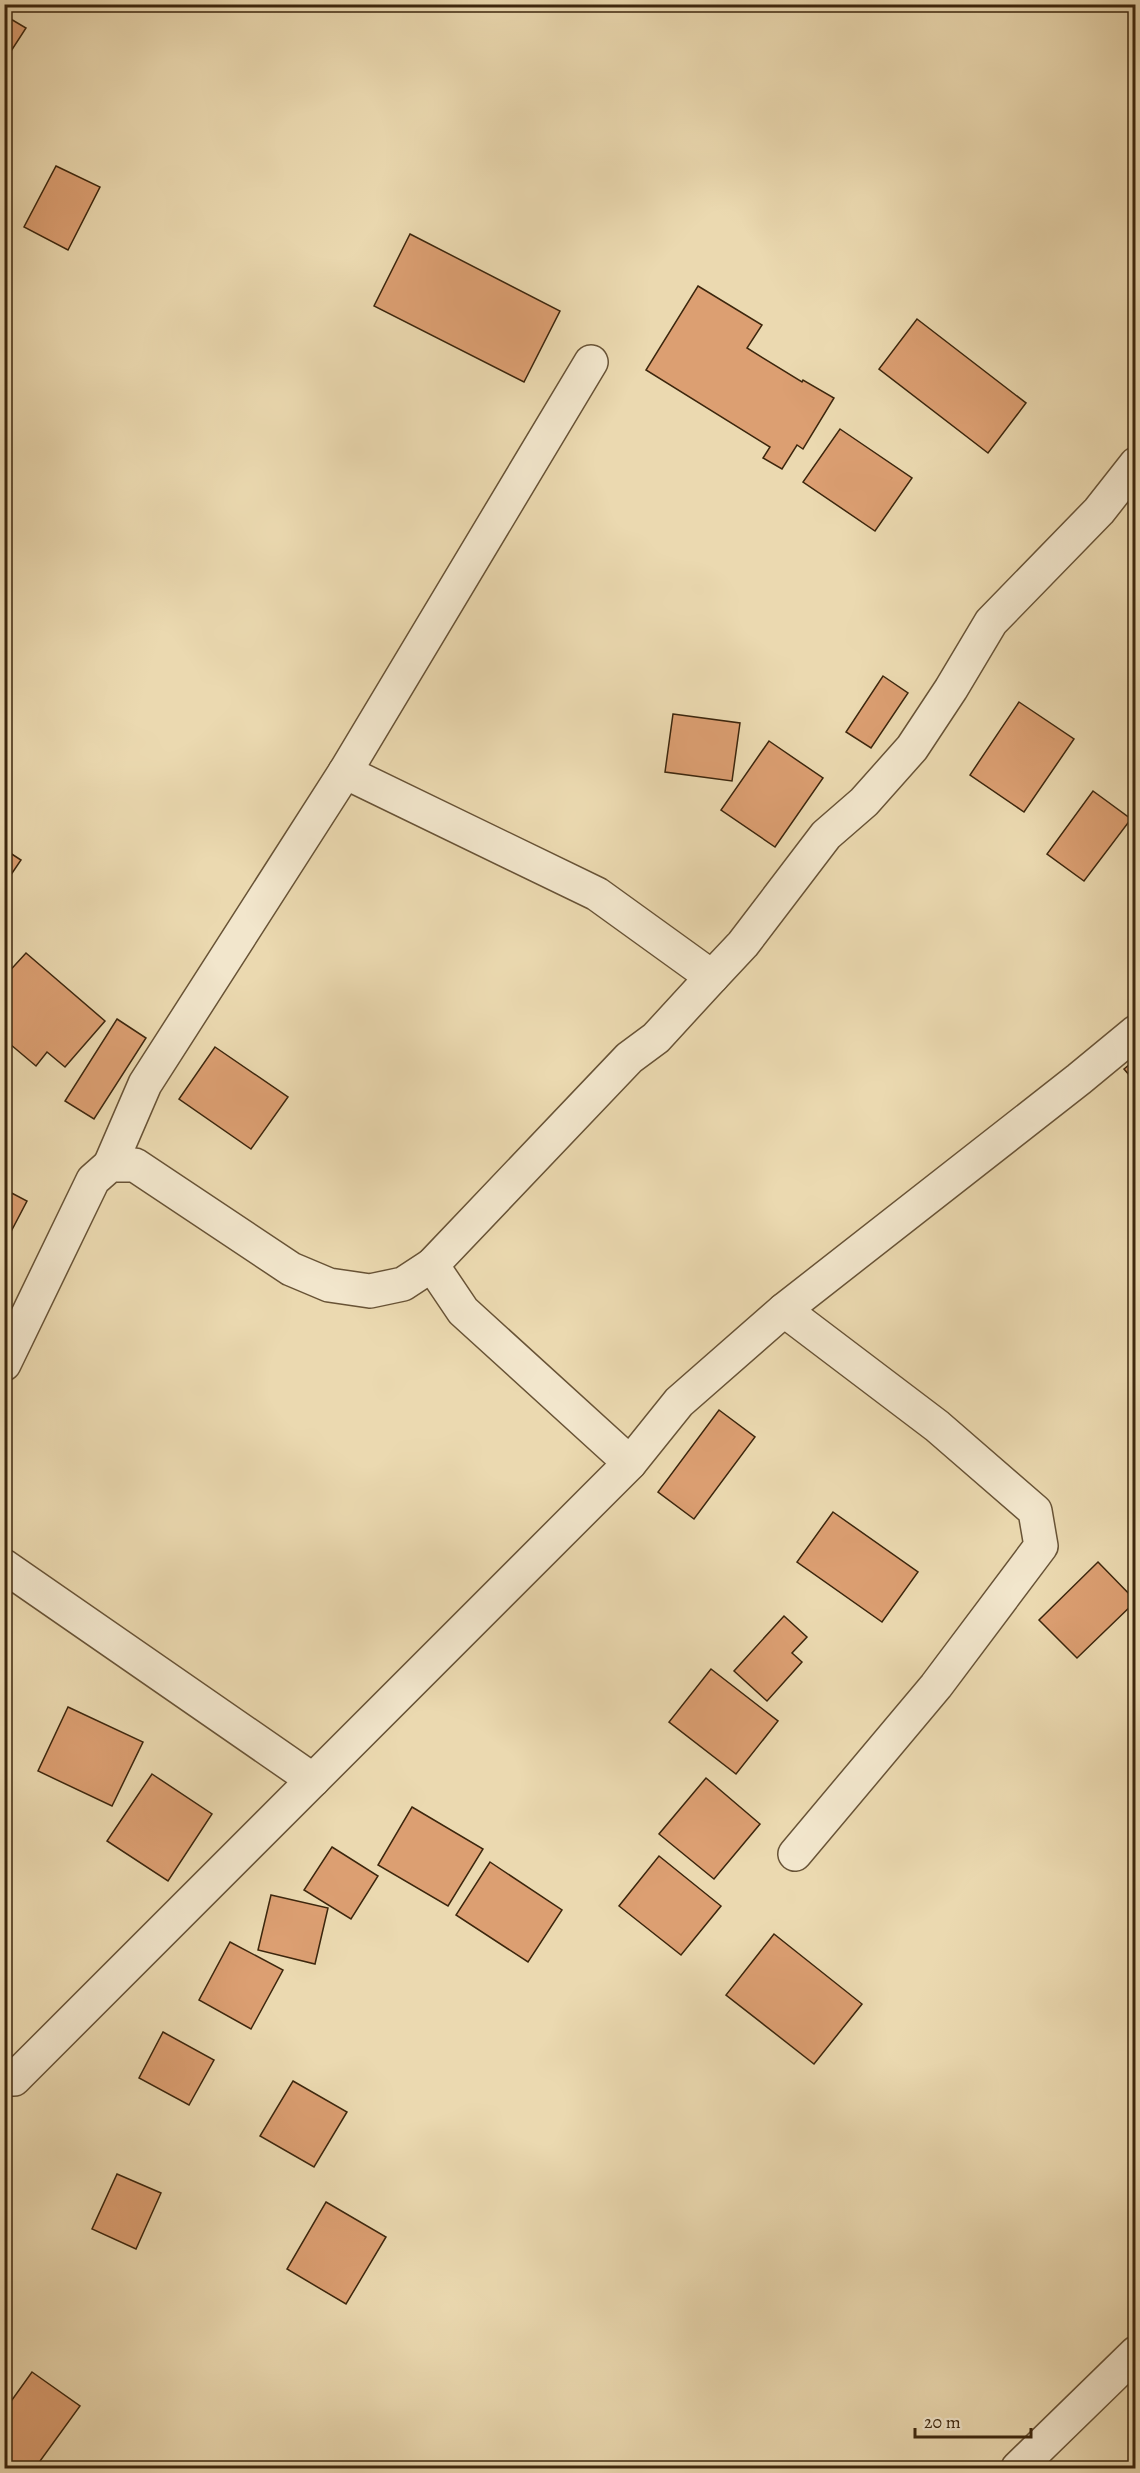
<svg xmlns="http://www.w3.org/2000/svg" width="1140" height="2473" font-family="Alegreya,serif">
  <style>
    .building { fill: #dc9f72; stroke: #3c260d; stroke-width: 1.5 }
    .lines { fill: none; stroke-linecap: round; stroke-linejoin: round }
    .street-casing { stroke: #685336; stroke-width: 36 }
    .street { stroke: #f2e6cc; stroke-width: 33 }
  </style>
  <rect width="100%" height="100%" fill="#ebd9b0"/>
  <filter id="stains"><feTurbulence type="fractalNoise" baseFrequency=".00333" numOctaves="4"/><feColorMatrix values="0 0 0 0 .2 0 0 0 0 .09 0 0 0 0 .02 0 0 0 .5 -.17"/></filter>
  <radialGradient id="worn" r=".72"><stop offset=".6" stop-color="#630" stop-opacity="0"/><stop offset="1" stop-color="#630" stop-opacity=".3"/></radialGradient>
  <!-- building -->
  <g class="building">
    <polygon points="4,15 26,28 4,62"/>
    <polygon points="56,166 100,187 68,250 24,227"/>
    <polygon points="410,234 560,311 524,382 374,306"/>
    <polygon points="698,286 762,325 747,348 802,382 803,380 834,398 803,449 797,445 782,469 763,458 770,447 646,370"/>
    <polygon points="917,319 1026,403 988,453 879,369"/>
    <polygon points="840,429 912,478 875,531 803,482"/>
    <polygon points="883,676 908,693 871,748 846,732"/>
    <polygon points="1019,702 1074,739 1024,812 970,775"/>
    <polygon points="673,714 740,723 732,781 665,772"/>
    <polygon points="769,741 823,778 775,847 721,810"/>
    <polygon points="1093,791 1131,819 1084,881 1047,854"/>
    <polygon points="4,849 21,860 4,885"/>
    <polygon points="26,953 105,1021 65,1067 47,1052 36,1066 4,1039 4,977"/>
    <polygon points="117,1019 146,1038 94,1119 65,1101"/>
    <polygon points="215,1047 288,1097 251,1149 179,1099"/>
    <polygon points="1136,1059 1136,1083 1124,1069"/>
    <polygon points="4,1189 27,1201 4,1245"/>
    <polygon points="719,1410 755,1437 694,1519 658,1492"/>
    <polygon points="833,1512 918,1572 882,1622 797,1562"/>
    <polygon points="1098,1562 1136,1601 1077,1658 1039,1620"/>
    <polygon points="784,1616 807,1637 792,1653 802,1662 767,1701 734,1671"/>
    <polygon points="711,1669 778,1721 736,1774 669,1722"/>
    <polygon points="68,1707 143,1742 112,1806 38,1771"/>
    <polygon points="4,1748 11,1752 4,1765"/>
    <polygon points="152,1774 212,1814 168,1881 107,1841"/>
    <polygon points="706,1778 760,1824 714,1879 659,1834"/>
    <polygon points="412,1807 483,1849 448,1906 378,1865"/>
    <polygon points="332,1847 378,1876 351,1919 304,1890"/>
    <polygon points="659,1856 721,1906 681,1955 619,1906"/>
    <polygon points="490,1862 562,1910 528,1962 456,1915"/>
    <polygon points="271,1895 328,1908 315,1964 258,1950"/>
    <polygon points="774,1934 862,2004 814,2064 726,1995"/>
    <polygon points="230,1942 283,1970 251,2029 199,2000"/>
    <polygon points="163,2032 214,2060 189,2105 139,2078"/>
    <polygon points="293,2081 347,2112 314,2167 260,2136"/>
    <polygon points="117,2174 161,2193 136,2249 92,2229"/>
    <polygon points="326,2202 386,2237 346,2304 287,2269"/>
    <polygon points="32,2372 80,2406 35,2468 4,2468 4,2411"/>
  </g>
  <g class="lines">
    <defs>
      <g id="street">
        <polyline points="345,772 597,894 712,977"/>
        <polyline points="110,1165 145,1084 345,772 591,362"/>
        <polyline points="432,1265 463,1311 630,1463"/>
        <polyline points="784,1310 937,1426 1035,1511 1041,1546 936,1686 795,1854"/>
        <polyline points="4,1364 93,1180 110,1165 135,1165 291,1269 329,1285 370,1291 403,1284 432,1265 629,1058 656,1038 712,977 743,944 826,835 864,802 912,748 951,689 991,622 1099,511 1136,464"/>
        <polyline points="4,1566 313,1780"/>
        <polyline points="4,2079 14,2079 630,1463 679,1402 784,1310 1079,1079 1136,1032"/>
        <polyline points="1018,2468 1136,2353"/>
      </g>
    </defs>
    <!-- street casing -->
    <use href="#street" class="street-casing"/>
    <!-- street -->
    <use href="#street" class="street"/>
  </g>
  <!-- margin -->
  <rect width="1140" height="2473" fill="none" stroke="#ebd9b0" stroke-width="24"/>
  <rect x="6" y="6" width="1128" height="2461" fill="none" stroke="#3c260d" stroke-width="3"/>
  <rect x="12" y="12" width="1116" height="2449" fill="none" stroke="#3c260d" stroke-width="1.5"/>
  <!-- scale -->
  <path d="M915 2428v9h116v-9" fill="none" stroke="#3c260d" stroke-width="3"/>
  <text x="924" y="2428" font-size="18" fill="#3c260d" stroke="#f2e6cc" stroke-width="4.5" paint-order="stroke">20 m</text>
  <rect width="100%" height="100%" filter="url(#stains)"/>
  <rect width="100%" height="100%" fill="url(#worn)"/>
</svg>
